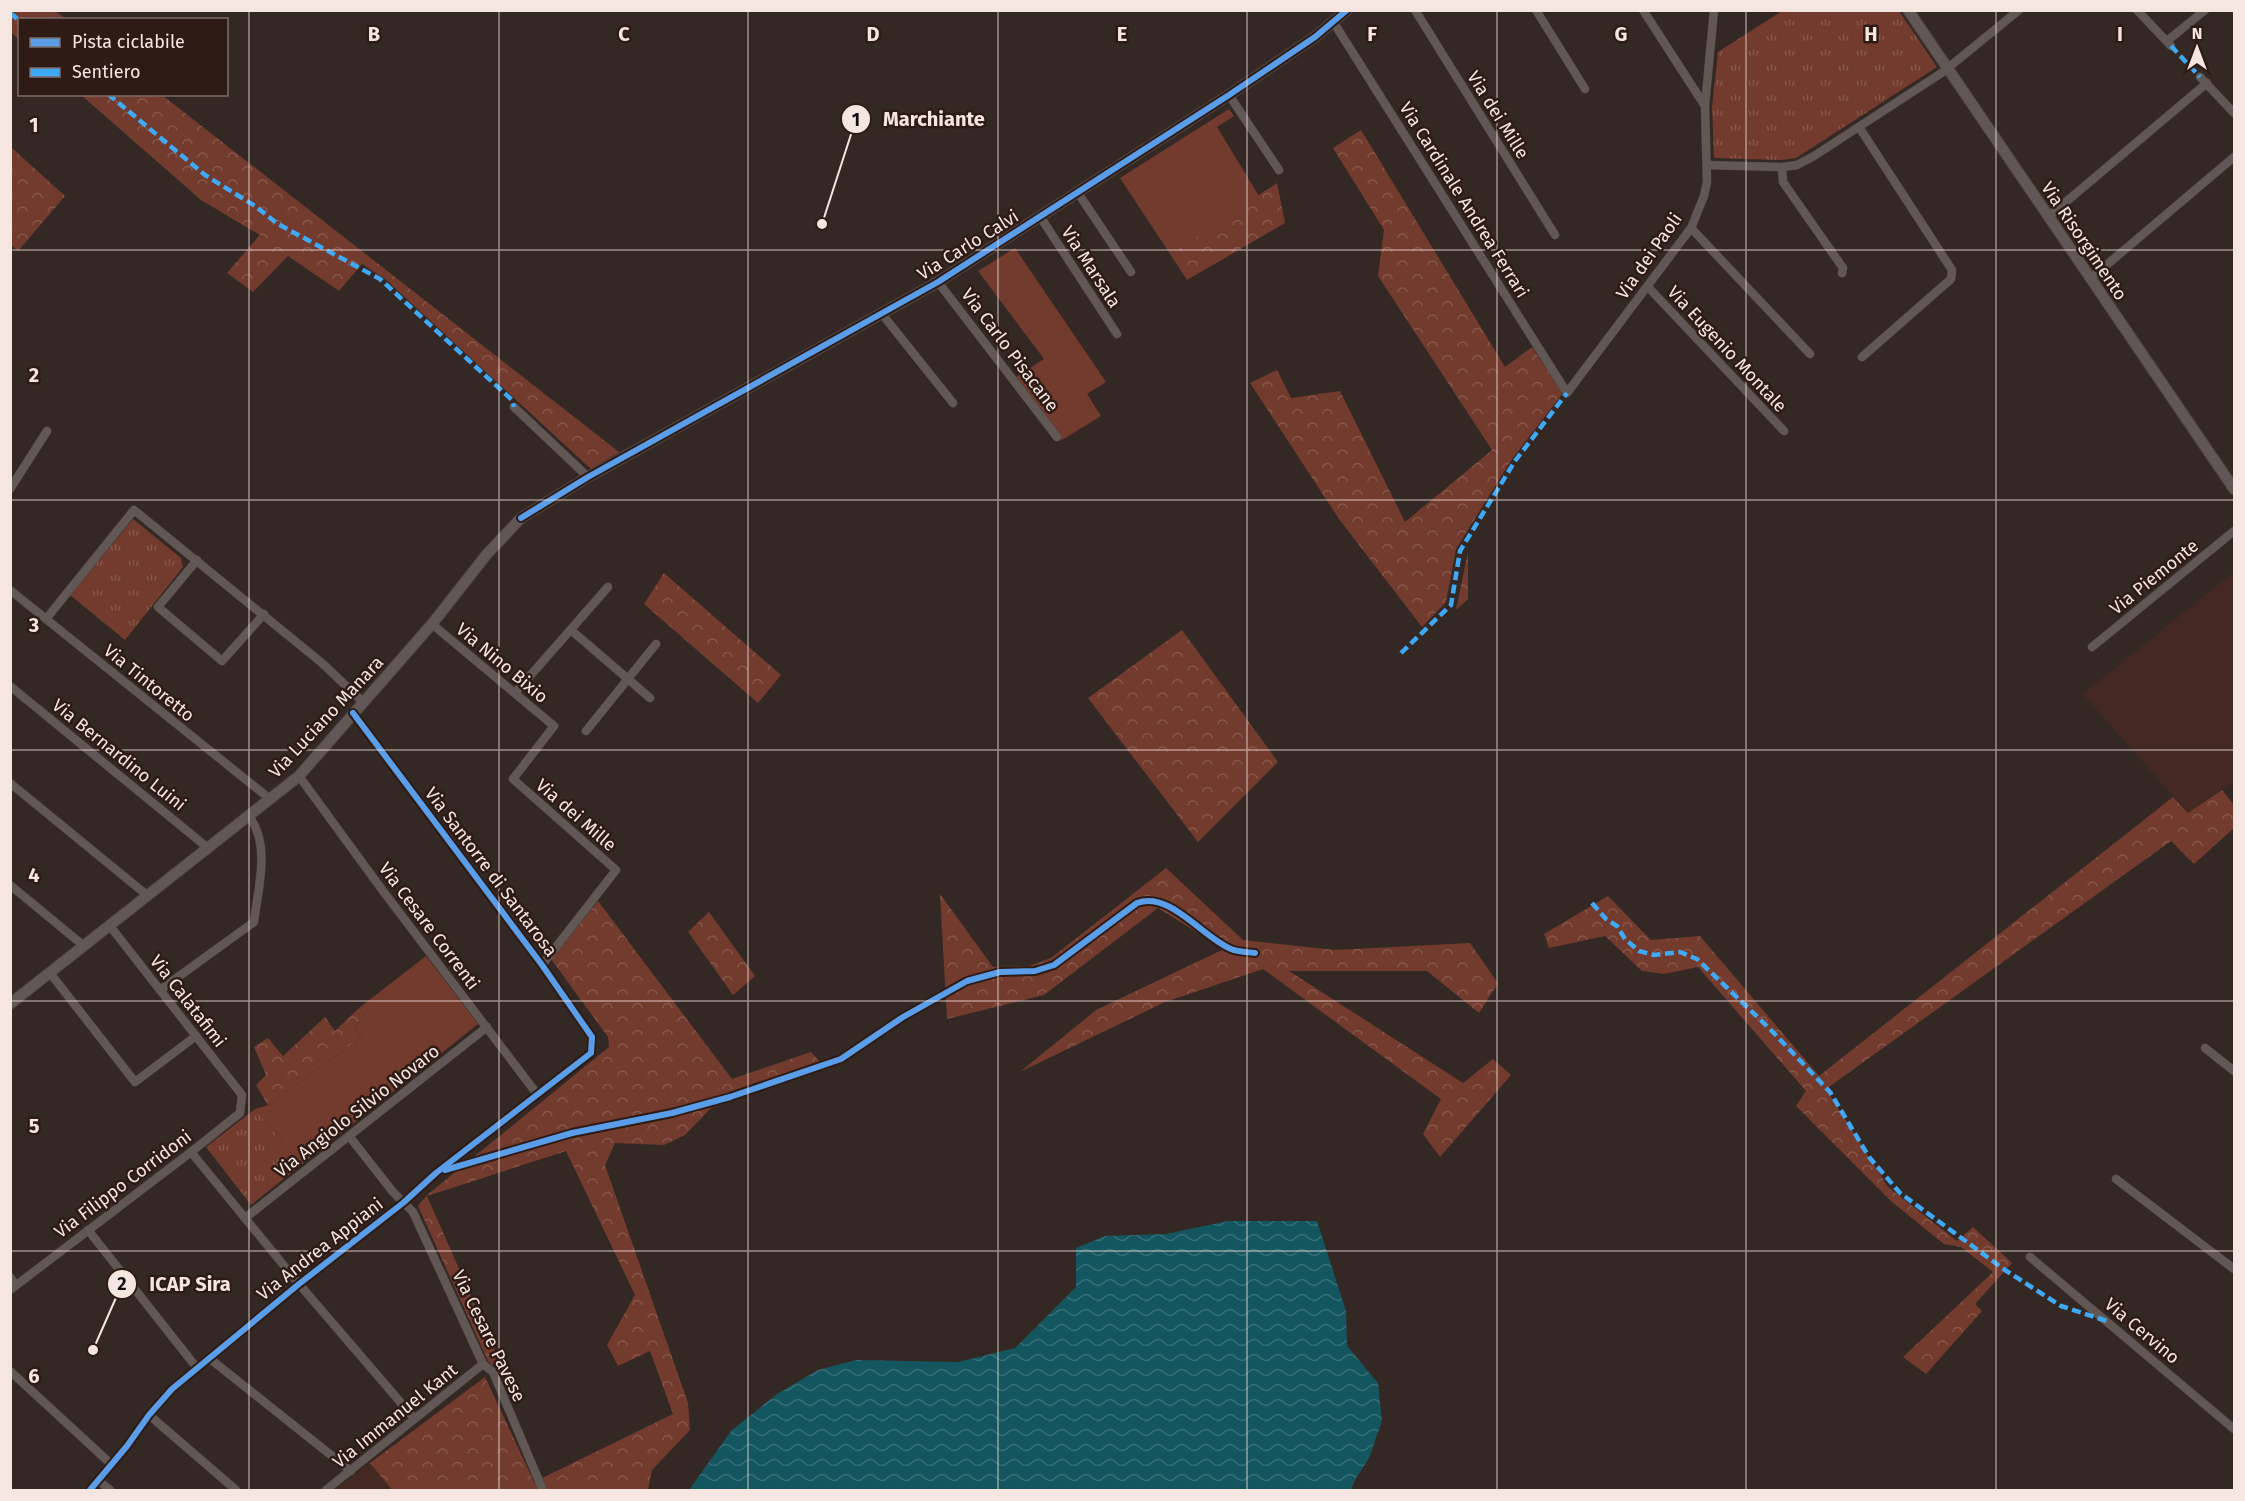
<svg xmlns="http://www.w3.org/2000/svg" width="2245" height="1501" font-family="'Fira Sans',sans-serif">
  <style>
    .built { fill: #432922 }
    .grass { fill: #723b2d }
    .forest { fill: url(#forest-crowns) }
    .park { fill: url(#park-tufts) }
    .water { fill: url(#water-waves) }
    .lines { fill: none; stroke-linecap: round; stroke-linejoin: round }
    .street-casing { stroke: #4f4441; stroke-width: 9 }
    .secondary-casing { stroke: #4f4441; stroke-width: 12 }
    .street { stroke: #615855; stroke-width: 8 }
    .secondary { stroke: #615855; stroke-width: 10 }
    .quiet { stroke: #3fa9f5; stroke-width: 4.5; stroke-dasharray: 9 4.5; stroke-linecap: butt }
    .cycleway-casing { stroke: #2f1b16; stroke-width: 10 }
    .cycleway { stroke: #5a9eea; stroke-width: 6 }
    .grid { fill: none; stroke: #f5e6e2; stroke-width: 1.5; stroke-opacity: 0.55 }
    .labels { text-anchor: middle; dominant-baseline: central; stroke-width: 5; stroke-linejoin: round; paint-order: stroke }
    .street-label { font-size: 18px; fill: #f5e6e2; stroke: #2f1b16 }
    .grid-label { font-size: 20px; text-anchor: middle; font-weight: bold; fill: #f5e6e2; stroke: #2f1b16; stroke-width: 5; stroke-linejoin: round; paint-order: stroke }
    .leader { fill: none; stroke: #f5e6e2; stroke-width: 2 }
    .callout-dot { fill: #f5e6e2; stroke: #2f1b16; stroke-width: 2 }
    .mark-label { font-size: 18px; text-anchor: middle; font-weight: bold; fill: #111 }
    .callout-label { font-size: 20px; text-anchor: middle; font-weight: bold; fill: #f5e6e2; stroke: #2f1b16; stroke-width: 5; stroke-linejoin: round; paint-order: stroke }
  </style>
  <defs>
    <pattern id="forest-crowns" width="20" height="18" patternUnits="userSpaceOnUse" patternTransform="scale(1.5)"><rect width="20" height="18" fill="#723b2d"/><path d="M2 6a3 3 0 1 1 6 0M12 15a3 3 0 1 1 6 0" fill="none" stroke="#87574b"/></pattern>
    <pattern id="park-tufts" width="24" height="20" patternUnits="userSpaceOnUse" patternTransform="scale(1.5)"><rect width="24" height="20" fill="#723b2d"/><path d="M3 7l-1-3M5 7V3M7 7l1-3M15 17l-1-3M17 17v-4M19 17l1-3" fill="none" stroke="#87574b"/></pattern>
    <pattern id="water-waves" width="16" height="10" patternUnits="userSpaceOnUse" patternTransform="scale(1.5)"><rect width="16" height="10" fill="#13565f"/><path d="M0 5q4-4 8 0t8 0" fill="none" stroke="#366e76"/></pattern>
  </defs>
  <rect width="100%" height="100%" fill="#342825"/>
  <!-- built -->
  <g class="built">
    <polygon points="2234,572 2234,781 2188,813 2083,694"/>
    <polygon points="370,1463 392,1490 334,1490"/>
  </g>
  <!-- grass -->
  <g class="grass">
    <polygon points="1229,109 1234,116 1217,127 1259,196 1170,254 1120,178"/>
    <polygon points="1015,248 1106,382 1087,394 1101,416 1062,440 1015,378 1044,359 978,271"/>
    <polygon points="426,956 478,1024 301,1165 255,1109 268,1105 362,1037 354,1028 365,1015 359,1008"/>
  </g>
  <!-- forest -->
  <g class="forest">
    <polygon points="11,10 55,11 66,19 20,20 19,40 11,32"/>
    <polygon points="81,95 162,95 619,452 591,469 385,279 362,264 339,291 288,256 253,292 227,273 260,235 201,200"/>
    <polygon points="1361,130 1505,367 1532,347 1563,393 1512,459 1456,549 1446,602 1422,627 1339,519 1250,383 1277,370 1291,398 1340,391 1405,522 1492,450 1378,276 1384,230 1333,148"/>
    <polygon points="11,147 65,196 18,251 11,245"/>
    <polygon points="1277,183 1285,223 1187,280 1170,254"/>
    <polygon points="1468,552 1468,599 1456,610"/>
    <polygon points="664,573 781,675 758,703 644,604"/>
    <polygon points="1182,630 1278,762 1198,842 1088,698"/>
    <polygon points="2222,790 2234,805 2234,828 2194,864 2171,841 1826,1089 1888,1187 1957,1241 1973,1227 2012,1263 1975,1304 1982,1311 1926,1374 1903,1357 1993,1272 1961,1247 1944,1244 1892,1202 1796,1106 1806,1091 1698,967 1664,974 1642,971 1605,936 1549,948 1544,934 1608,896 1651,940 1700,936 1819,1076 2173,797 2188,813"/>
    <polygon points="1166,868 1243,940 1335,950 1470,943 1498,983 1479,1013 1427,971 1289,971 1463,1083 1493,1059 1511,1075 1440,1157 1423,1134 1441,1099 1263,969 1165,1002 1020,1072 1096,1010 1224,949 1158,908 1044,995 947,1019 940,894 993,967 1029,966 1051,958"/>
    <polygon points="598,901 732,1079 811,1052 823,1065 714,1105 685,1135 664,1145 615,1143 605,1165 688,1403 690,1430 652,1470 648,1490 392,1490 370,1463 485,1377 534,1482 673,1414 650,1351 618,1366 607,1345 635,1295 566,1151 427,1196 500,1362 492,1365 488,1361 418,1206 427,1195 609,1047 608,1037 551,959"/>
    <polygon points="709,912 755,976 733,995 688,932"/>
    <polygon points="359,1008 365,1015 354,1028 362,1037 268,1105 256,1085 266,1075 254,1047 268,1038 283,1056 325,1017 335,1031"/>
  </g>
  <!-- park -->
  <g class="park">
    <polygon points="1782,11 1899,11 1937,67 1796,158 1782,160 1714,158 1712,107 1718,52"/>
    <polygon points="133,519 181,558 183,567 125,640 70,595"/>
    <polygon points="255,1109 301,1165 251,1205 206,1147"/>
  </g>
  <!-- water -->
  <polygon class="water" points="1228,1221 1317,1221 1346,1311 1347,1346 1378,1383 1382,1421 1369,1458 1355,1480 1351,1490 689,1490 731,1431 777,1394 818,1370 856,1360 958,1362 1015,1348 1076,1287 1076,1248 1105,1236 1166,1234"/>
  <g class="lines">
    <defs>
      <g id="street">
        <polyline points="1415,10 1555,235"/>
        <polyline points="1536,10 1585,89"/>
        <polyline points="1643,10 1705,106"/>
        <polyline points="2137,10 2171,46"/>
        <polyline points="1334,23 1567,393 1691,228 1704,196 1707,182 1705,106 1714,10"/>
        <polyline points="2167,41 2205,10"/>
        <polyline points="2200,77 2234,113"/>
        <polyline points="1229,95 1279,170"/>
        <polyline points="1859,127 1952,270 1951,279 1862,357"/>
        <polyline points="1707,165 1782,167 1797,165 1814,156 1943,72 2019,10"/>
        <polyline points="1782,167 1783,182 1843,268 1842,273"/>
        <polyline points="1078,193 1131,272"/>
        <polyline points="2048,217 2207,83"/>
        <polyline points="1041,218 1117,334"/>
        <polyline points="1691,228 1810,354"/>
        <polyline points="2090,279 2234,157"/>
        <polyline points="938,282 1057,437"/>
        <polyline points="1648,287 1784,431"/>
        <polyline points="882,314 953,403"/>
        <polyline points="514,407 588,477"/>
        <polyline points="10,489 47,431"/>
        <polyline points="197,560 158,607 222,661 264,614"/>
        <polyline points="10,590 270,799"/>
        <polyline points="46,619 134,510 322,663 363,702"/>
        <polyline points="432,624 554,726 513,779 616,870 542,965"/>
        <polyline points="571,630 650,698"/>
        <polyline points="2092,647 2234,531"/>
        <polyline points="10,686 208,848"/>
        <polyline points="515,693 608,587"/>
        <polyline points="586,731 656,644"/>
        <polyline points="299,776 383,891 537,1094"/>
        <polyline points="10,783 148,896"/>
        <polyline points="10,885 84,946"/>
        <polyline points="50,973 135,1082 196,1036"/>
        <path d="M160,990L254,922C258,888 271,845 249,816"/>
        <polyline points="2205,1048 2234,1071"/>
        <polyline points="349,1136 393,1192 413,1212 483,1364 493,1372 542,1488"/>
        <polyline points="191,1152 299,1284 414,1418"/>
        <path d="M441,1171L572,1133L672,1113L730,1097L841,1059L903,1017L967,981L1000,972L1035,971L1054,965L1137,903C1170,891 1202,937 1231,949C1238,952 1247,952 1255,953"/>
        <polyline points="2116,1179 2234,1269"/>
        <polyline points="245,1218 487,1027"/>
        <polyline points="88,1230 197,1368"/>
        <polyline points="2030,1257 2234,1429"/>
        <polyline points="10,1277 16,1285"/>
        <polyline points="10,1290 191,1152 240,1113 242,1095 110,926"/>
        <polyline points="209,1358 351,1471"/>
        <polyline points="10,1371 111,1464"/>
        <polyline points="149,1415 236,1490"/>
        <polyline points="98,1480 110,1490"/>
        <polyline points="90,1490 127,1446 149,1415 172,1389 299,1284 403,1203 436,1173 591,1053 592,1037 542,965 353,713"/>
        <polyline points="326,1490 483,1364"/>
      </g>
      <g id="secondary">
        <polyline points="1908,10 2234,489"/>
        <polyline points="10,1004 299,776 432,624 487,554 521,518 588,477 938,282 1229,95 1315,37 1347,10"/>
      </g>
    </defs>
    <!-- street casing -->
    <use href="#street" class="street-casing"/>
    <!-- secondary casing -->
    <use href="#secondary" class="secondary-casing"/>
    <!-- street -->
    <use href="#street" class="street"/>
    <!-- secondary -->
    <use href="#secondary" class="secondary"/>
    <!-- quiet -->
    <g class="quiet">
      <polyline points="10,13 20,21"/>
      <polyline points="2171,46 2200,77"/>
      <polyline points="108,94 205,175 255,206 278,224 380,279 512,400 514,407"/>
      <polyline points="1401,653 1451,605 1460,551 1515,461 1567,393"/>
      <polyline points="1592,903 1606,919 1617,926 1625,939 1639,951 1654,955 1680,952 1697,959 1770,1029 1830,1092 1869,1157 1900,1193 2005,1270 2061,1306 2107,1321"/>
    </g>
    <defs>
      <g id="cycleway">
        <polyline points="521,518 588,477 938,282 1229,95 1315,37 1347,10"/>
        <path d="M445,1170L572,1133L672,1113L730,1097L841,1059L903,1017L967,981L1000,972L1035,971L1054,965L1137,903C1170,891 1202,937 1231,949C1238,952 1247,952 1255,953"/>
        <polyline points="90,1490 127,1446 149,1415 172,1389 299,1284 403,1203 436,1173 591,1053 592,1037 542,965 353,713"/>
      </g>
    </defs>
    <!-- cycleway casing -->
    <use href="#cycleway" class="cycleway-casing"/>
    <!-- cycleway -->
    <use href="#cycleway" class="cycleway"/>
  </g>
  <!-- grid -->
  <path class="grid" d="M249,10V1490M499,10V1490M748,10V1490M998,10V1490M1247,10V1490M1497,10V1490M1746,10V1490M1996,10V1490M10,250H2234M10,500H2234M10,750H2234M10,1001H2234M10,1251H2234"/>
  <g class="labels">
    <!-- street labels -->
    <g class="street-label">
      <text transform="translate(1498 115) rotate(58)">Via dei Mille</text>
      <text transform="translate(1464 200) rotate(58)">Via Cardinale Andrea Ferrari</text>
      <text transform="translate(2084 241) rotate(56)">Via Risorgimento</text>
      <text transform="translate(968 245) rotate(-32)">Via Carlo Calvi</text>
      <text transform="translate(1649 256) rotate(-55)">Via dei Paoli</text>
      <text transform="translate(1091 267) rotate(57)">Via Marsala</text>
      <text transform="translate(1727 349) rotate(47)">Via Eugenio Montale</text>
      <text transform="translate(1010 350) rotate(53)">Via Carlo Pisacane</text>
      <text transform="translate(2154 577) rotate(-39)">Via Piemonte</text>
      <text transform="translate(502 663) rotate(40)">Via Nino Bixio</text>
      <text transform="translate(149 683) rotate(39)">Via Tintoretto</text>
      <text transform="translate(326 717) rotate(-47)">Via Luciano Manara</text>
      <text transform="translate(119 755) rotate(39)">Via Bernardino Luini</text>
      <text transform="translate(576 815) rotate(41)">Via dei Mille</text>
      <text transform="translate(491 872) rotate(53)">Via Santorre di Santarosa</text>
      <text transform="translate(429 926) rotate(53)">Via Cesare Correnti</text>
      <text transform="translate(188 1001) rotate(52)">Via Calatafimi</text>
      <text transform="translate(357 1111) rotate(-38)">Via Angiolo Silvio Novaro</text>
      <text transform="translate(123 1184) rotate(-37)">Via Filippo Corridoni</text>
      <text transform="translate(320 1249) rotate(-38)">Via Andrea Appiani</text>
      <text transform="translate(2142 1331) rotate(40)">Via Cervino</text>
      <text transform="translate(489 1336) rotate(64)">Via Cesare Pavese</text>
      <text transform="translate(395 1416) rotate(-39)">Via Immanuel Kant</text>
    </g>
  </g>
  <g class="grid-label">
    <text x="374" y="41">B</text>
    <text x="624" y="41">C</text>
    <text x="873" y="41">D</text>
    <text x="1122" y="41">E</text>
    <text x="1372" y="41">F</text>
    <text x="1621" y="41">G</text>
    <text x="1871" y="41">H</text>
    <text x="2120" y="41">I</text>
    <text x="34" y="132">1</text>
    <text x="34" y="382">2</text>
    <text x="34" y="632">3</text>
    <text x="34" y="882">4</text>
    <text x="34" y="1133">5</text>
    <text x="34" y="1383">6</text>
  </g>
  <!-- callouts -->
  <path class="leader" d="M822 224L856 119M93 1350L122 1284"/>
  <g class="callout-dot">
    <circle cx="822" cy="224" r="6"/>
    <circle cx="93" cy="1350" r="6"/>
    <circle cx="856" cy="119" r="15"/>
    <circle cx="122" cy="1284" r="15"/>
  </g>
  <g class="mark-label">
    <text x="856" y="126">1</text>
    <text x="122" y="1290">2</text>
  </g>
  <g class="callout-label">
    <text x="934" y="126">Marchiante</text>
    <text x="190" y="1291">ICAP Sira</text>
  </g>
  <!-- border -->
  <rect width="2245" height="1501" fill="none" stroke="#f5e6e2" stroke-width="24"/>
  <!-- legend -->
  <rect x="18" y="18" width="210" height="78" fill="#2f1b16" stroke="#7e6c68" stroke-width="1.5"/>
  <rect x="30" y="38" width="30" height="9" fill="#5a9eea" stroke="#7e6c68" stroke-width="1.5"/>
  <text x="72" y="48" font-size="18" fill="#f5e6e2">Pista ciclabile</text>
  <rect x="30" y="68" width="30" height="9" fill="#3fa9f5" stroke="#7e6c68" stroke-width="1.5"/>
  <text x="72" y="78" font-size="18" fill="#f5e6e2">Sentiero</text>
  <!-- north arrow -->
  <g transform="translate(2197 48)" stroke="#2f1b16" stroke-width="4.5" paint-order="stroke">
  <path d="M0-4.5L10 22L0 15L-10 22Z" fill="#f5e6e2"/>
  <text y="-9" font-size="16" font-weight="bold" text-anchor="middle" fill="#f5e6e2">N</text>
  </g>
</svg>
